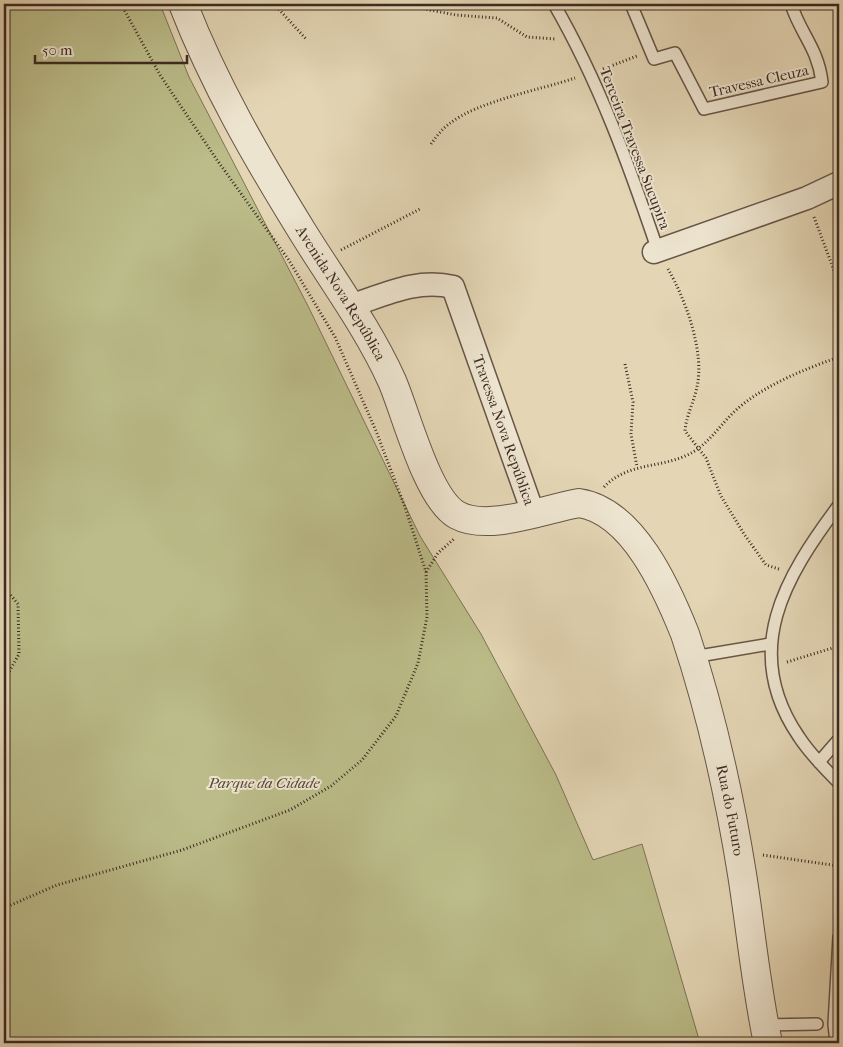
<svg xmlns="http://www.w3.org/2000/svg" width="843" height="1047" font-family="'IM FELL French Canon',serif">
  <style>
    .green { fill: #bbbc89; stroke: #7c7356 }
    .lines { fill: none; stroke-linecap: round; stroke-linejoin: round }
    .service-casing { stroke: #675547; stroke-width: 14 }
    .minor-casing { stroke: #675547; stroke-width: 25 }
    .tertiary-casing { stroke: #675547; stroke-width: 30 }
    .path { stroke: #3d2a22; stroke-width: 3; stroke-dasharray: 1 2.5; stroke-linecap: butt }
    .service { stroke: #ede4cf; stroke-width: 11 }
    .minor { stroke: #ede4cf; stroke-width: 22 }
    .tertiary { stroke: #ede4cf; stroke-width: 28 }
    .labels { text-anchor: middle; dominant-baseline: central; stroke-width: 4; stroke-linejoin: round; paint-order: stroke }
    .street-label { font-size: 15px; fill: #3d2a22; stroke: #ede4cf }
    .park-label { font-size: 15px; font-style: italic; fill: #564737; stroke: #ede4cf }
  </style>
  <rect width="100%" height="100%" fill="#e4d6b5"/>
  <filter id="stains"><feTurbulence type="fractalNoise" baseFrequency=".004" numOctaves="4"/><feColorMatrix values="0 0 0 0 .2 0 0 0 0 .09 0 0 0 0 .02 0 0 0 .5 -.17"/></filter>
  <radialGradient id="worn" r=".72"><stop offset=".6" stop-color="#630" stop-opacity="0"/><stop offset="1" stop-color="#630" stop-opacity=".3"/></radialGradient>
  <!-- green -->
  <polygon class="green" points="4,4 160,4 189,77 308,306 420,536 481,634 556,775 593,860 642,844 700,1043 4,1043"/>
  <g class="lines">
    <defs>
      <g id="service">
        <path d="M554,4C599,82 629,165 658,251"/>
        <path d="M631,4L654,59L675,53L704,109L822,82C818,48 800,33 791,4"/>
        <path d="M839,505C785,577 740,651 799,737C810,754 825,769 839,783"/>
        <polyline points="693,657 770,644"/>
        <polyline points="819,762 839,739"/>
        <polyline points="764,1025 817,1024"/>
        <polyline points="836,1043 834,1024 839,937"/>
      </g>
      <g id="minor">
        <polyline points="654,252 807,198 839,183"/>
        <path id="s1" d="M350,306C384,295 417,278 453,287L533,513"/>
      </g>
      <g id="tertiary">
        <path id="s2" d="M183,4C214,84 257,158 302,231C333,281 368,328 392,381C406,413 427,498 457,515C488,532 545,509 579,503C633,511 667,589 685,634C711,712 729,793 742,874C751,931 756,987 768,1043"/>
      </g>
    </defs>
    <!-- service casing -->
    <use href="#service" class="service-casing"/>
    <!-- minor casing -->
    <use href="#minor" class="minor-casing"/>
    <!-- tertiary casing -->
    <use href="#tertiary" class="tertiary-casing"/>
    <!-- path -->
    <g class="path">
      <polyline points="274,4 307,40"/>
      <polyline points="399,4 456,15 497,18 527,37 556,39"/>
      <polyline points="603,69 637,56"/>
      <path d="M431,144C436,137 442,129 449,124C478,101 540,90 575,78"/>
      <polyline points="814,217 839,284"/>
      <polyline points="341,250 420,209"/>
      <path d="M668,269C685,298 705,352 697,387C694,402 686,416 685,431L706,458L721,496L744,534L766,565L779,569"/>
      <polyline points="625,364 633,402 631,434 637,467"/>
      <path d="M604,487C627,463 658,468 685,456C707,447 718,427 735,411C762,386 805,369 839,357"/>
      <polyline points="426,572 438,553 455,538"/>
      <polyline points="4,587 18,604 19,654 4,681"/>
      <polyline points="787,662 839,646"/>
      <polyline points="763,855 839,866"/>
      <polyline points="4,908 57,885 182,850 290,810 331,786 362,760 396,716 418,663 427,617 426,572 405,507 376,431 335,337 288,259 217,160 160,75 121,4"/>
    </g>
    <!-- service -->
    <use href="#service" class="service"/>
    <!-- minor -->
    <use href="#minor" class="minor"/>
    <!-- tertiary -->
    <use href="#tertiary" class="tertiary"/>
  </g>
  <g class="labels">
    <!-- street labels -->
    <g class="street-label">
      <text transform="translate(759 81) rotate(-13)">Travessa Cleuza</text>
      <text transform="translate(635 148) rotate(69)">Terceira Travessa Sucupira</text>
      <text stroke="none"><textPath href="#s2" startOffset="330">Avenida Nova República</textPath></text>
      <text stroke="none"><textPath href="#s1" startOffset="258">Travessa Nova República</textPath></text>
      <text stroke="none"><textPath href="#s2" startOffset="1065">Rua do Futuro</textPath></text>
    </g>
    <!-- park labels -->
    <g class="park-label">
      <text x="264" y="783">Parque da Cidade</text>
    </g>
  </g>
  <!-- margin -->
  <rect width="843" height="1047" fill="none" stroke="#e4d6b5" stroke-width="20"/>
  <rect x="5" y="5" width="833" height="1037" fill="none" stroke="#3d2a22" stroke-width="2.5"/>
  <rect x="10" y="10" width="823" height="1027" fill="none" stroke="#3d2a22"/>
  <!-- scale -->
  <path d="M35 55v8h152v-8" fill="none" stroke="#3d2a22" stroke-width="2.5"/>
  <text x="42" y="55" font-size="15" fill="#3d2a22" stroke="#ede4cf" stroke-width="4" paint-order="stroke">50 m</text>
  <rect width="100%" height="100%" filter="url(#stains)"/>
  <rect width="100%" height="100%" fill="url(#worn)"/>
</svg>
